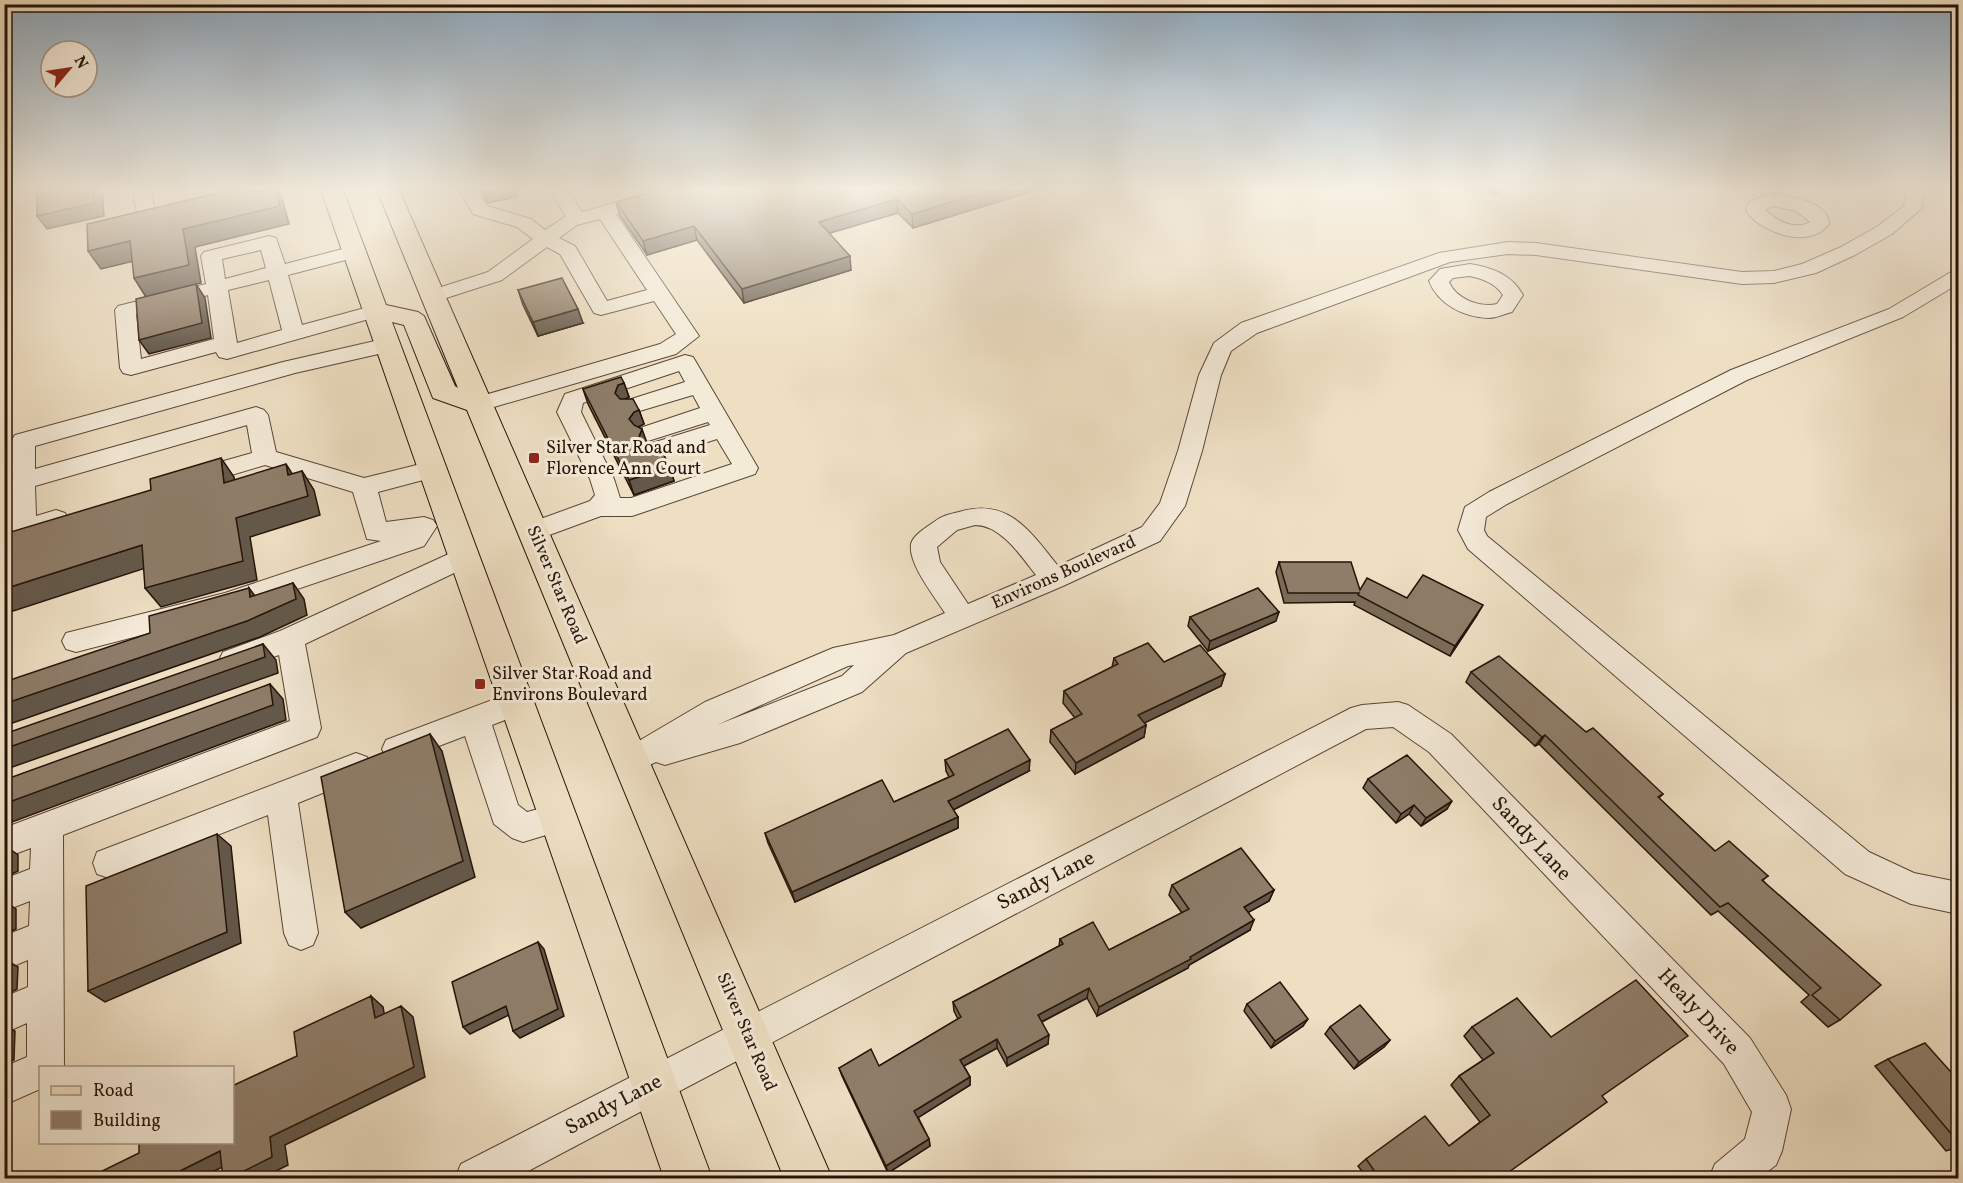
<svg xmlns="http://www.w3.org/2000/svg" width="1963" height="1183" font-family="Vollkorn,serif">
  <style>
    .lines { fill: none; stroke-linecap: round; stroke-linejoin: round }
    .minor-tunnel-far1 { stroke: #d0c0a7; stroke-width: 21; stroke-dasharray: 21 10; stroke-linecap: butt }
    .minor-tunnel { stroke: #d0c0a7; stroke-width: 27; stroke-dasharray: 27 14; stroke-linecap: butt }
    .minor-casing { stroke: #584637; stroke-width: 2 }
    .major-casing { stroke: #261308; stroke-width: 2 }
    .minor { fill: #f4ead8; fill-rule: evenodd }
    .major { fill: #eedfc3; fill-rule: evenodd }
    .wall { fill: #7a6c5a; stroke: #261308; stroke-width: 1.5 }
    .shaded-wall { fill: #63584a; stroke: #261308; stroke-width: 1.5 }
    .building { fill: #8e7d69; stroke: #261308; stroke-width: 1.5 }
    .poi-dot { fill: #8f2418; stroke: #f4ead8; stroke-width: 2 }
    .labels { text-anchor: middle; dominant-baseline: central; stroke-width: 6; stroke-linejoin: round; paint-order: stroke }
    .poi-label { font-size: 18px; fill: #261308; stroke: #f4ead8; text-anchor: start }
    .street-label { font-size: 18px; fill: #261308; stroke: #f4ead8 }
    .near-street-label { font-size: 21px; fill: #261308; stroke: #f4ead8 }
  </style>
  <rect width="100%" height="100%" fill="#eedfc3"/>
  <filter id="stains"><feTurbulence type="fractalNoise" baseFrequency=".00333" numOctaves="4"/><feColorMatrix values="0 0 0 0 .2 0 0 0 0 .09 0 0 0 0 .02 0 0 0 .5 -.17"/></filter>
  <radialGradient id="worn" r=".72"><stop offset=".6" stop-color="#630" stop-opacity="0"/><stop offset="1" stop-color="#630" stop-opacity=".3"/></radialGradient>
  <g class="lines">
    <!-- minor-tunnel-far1 -->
    <g class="minor-tunnel-far1">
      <polyline points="591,410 629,398"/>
      <polyline points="649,441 652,440"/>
    </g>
    <!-- minor-tunnel -->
    <polyline class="minor-tunnel" points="613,453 652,440"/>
    <defs>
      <g id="minor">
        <polygon points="133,190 151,190 155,211 174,206 181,208 183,212 181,216 147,225 140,223 138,219"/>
        <path d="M459,190H477L487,206L531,219L545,230L566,216L550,190H568L582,212L660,190H691L688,194L616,214L699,336L676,354L487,409L479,411L471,409L468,404L471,399L660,344L676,334L654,301L601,315L594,313L560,254L547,247L502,280L440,300L433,302L426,300L423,296L426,292L488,272L533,239L517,227L473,214ZM600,219L647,290L607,301L575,246L559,238L577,225Z"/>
        <path d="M1906,190H1924L1922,208L1892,234L1855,255L1816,273L1774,283L1742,284L1536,255L1508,254L1450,262L1257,333L1231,351L1221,375L1202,451L1185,506L1160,541L1063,586L906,653L862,692L740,743L665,765L656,762L631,774L620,770L616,761L620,752L705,702L833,648L894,635L945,613C935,597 908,564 911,544C913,535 927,527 934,522C941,516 950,514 959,512C1008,497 1030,531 1058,566L1142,527L1160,503L1178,451L1199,375L1214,343L1241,323L1439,253L1508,242L1536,243L1742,272L1774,271L1802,264L1841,247L1878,226L1904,206ZM975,525C1001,525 1021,556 1036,575L968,604L940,562L937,547L957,530ZM854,665L842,676L717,725L848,666Z"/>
        <path d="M1769,194C1787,196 1828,200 1829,224C1810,250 1761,233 1746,211L1749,202ZM1772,206L1796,211L1810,222C1795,231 1776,220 1765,210Z"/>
        <path d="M269,236L276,238L285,264L354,246L361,248L364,252L361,256L288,275L302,325L376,305L383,307L386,311L383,315L227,359L219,357L216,352L131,375L123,373L120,368L115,310L118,306L206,284L201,256L204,252ZM261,250L266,268L225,279L222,259ZM269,280L282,330L237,343L228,290ZM208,295L214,339L141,359L136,314Z"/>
        <path d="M1470,264C1493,268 1511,274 1523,295L1512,312C1504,314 1496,318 1488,318C1463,317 1438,304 1429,281L1440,269ZM1470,276C1483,279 1495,283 1503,295L1497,304C1480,308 1456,299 1449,282L1453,278Z"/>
        <polygon points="1958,270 1958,284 1903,317 1747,380 1507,504 1486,517 1484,530 1487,536 1869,852 1914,873 1958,882 1958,914 1911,904 1845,874 1468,549 1458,530 1465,507 1489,492 1731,370 1889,309 1951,272"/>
        <polygon points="388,338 396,340 399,345 396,350 295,373 35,446 35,469 256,407 264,410 268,415 276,452 364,478 433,461 442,463 445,469 442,475 378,492 386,522 424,517 433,520 437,526 424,546 227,613 76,652 66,649 62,641 66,633 225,593 381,541 367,539 353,492 265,465 194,486 185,484 182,478 185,472 252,453 247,425 35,486 36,516 56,510 65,513 69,519 65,525 23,538 14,535 10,529 11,441 15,435 283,362"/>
        <path d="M685,355L693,357L696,362L758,468L755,474L641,513L632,516H601L533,541L524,539L520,532L524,525L590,501L595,495L590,479L557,412L565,394ZM679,371L685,382L625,401L622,406L625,411L633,413L693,395L700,408L640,428L636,433L640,438L648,441L708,422L710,425L649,444L645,450L649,456L657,458L717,439L732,464L631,498H620L614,479L581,412L583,403Z"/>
        <polygon points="464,547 473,550 477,557 473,564 305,644 321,728 317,737 63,835 64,1068 40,1068 40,1089 4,1105 4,1067 27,1057 27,1023 4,1033 4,997 28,987 28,960 4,970 4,936 29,926 30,901 4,911 4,879 30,869 31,848 4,858 4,828 290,721 279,655 233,671 223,668 219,660 223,652 280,631"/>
        <polygon points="516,691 526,694 531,703 526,712 492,725 518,805 527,812 558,804 569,808 574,818 569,828 523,842 512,838 494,824 465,736 397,762 386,758 382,749 386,740"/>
        <polygon points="1398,702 1408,705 1451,734 1750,1038 1786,1095 1791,1109 1782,1151 1776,1165 1759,1178 1709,1178 1715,1164 1745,1139 1752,1112 1724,1064 1429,752 1393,727 1366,729 515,1178 455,1178 461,1164 1351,708 1362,705"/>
        <polygon points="356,753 367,757 371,766 367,775 298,803 318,933 313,945 301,950 289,945 284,933 268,815 109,878 97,874 93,863 97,852"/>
      </g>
      <polygon id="major" points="321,190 343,190 386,305 418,312 424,316 455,386 458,388 377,190 399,190 832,1178 784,1178 467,410 433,398 404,325 392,322 712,1178 664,1178"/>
    </defs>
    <!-- minor casing -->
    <use href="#minor" class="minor-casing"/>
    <!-- major casing -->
    <use href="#major" class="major-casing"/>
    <!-- minor -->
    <use href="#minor" class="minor"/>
    <!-- major -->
    <use href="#major" class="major"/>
  </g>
  <!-- wall -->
  <g class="wall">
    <polygon points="480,190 517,190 518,196 488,203"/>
    <polygon points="660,190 1037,190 913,228 898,213 829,233 851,270 744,303 697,240 647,255 620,216 616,202"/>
    <polygon points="1487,190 1501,190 1495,195"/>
    <polygon points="518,290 583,323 538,336 523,305"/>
    <polygon points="624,383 629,397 625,399 639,410 644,424 638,427 647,444 670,467 674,481 634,495 588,404 583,389"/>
    <polygon points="1279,562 1360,590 1407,598 1477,615 1450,656 1354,605 1355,602 1284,603 1276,572"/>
    <polygon points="1190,617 1276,621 1208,651 1188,626"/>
    <polygon points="1114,658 1164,662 1225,674 1221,686 1144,723 1146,725 1144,737 1075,774 1050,742 1051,730 1075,718 1063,703 1064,691 1112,667"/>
    <polygon points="1471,672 1586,732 1663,794 1659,798 1715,851 1768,876 1763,880 1840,1020 1828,1027 1801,1002 1809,995 1718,911 1711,915 1539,744 1535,746 1466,682"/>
    <polygon points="945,760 1029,771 953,810 958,817 958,828 795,902 768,843 765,833 894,802 949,777 946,771"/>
    <polygon points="1368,779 1447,809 1421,826 1409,814 1396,823 1363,788"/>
    <polygon points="1172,885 1274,890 1269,901 1248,912 1250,930 1189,965 1188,968 1097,1016 1087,998 1042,1022 1048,1044 1007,1066 997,1048 964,1066 970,1077 970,1085 918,1117 929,1139 930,1146 888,1173 842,1076 839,1068 879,1066 958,1019 954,1011 953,1002 1059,946 1060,939 1109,950 1182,913 1169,895"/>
    <polygon points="1247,1004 1303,1026 1271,1048 1244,1011"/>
    <polygon points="1330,1027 1390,1040 1384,1047 1354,1069 1325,1034"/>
    <polygon points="1472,1027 1602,1096 1502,1177 1503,1179 1368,1179 1358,1166 1366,1159 1449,1146 1480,1122 1451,1085 1459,1076 1483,1060 1464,1036"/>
    <polygon points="1888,1059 1959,1081 1959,1147 1946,1151 1875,1066"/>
  </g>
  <!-- shaded-wall -->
  <g class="shaded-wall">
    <polygon points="94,190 102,190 104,216 47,229 37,216"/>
    <polygon points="276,190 278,190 282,198 289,224 195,247 201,283 196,284 205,298 211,338 149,354 139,340 146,297 134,278 183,229"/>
    <polygon points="498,190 517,190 518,196 488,203 485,194"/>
    <polygon points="991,190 1037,190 913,228 912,214"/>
    <polygon points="897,199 898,213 820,236 819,222"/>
    <polygon points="694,226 697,240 647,255 643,241"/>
    <polygon points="130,241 142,259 101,269 88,251"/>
    <polygon points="850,256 851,270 744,303 742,289"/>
    <polygon points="578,309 583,323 538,336 533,322"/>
    <polygon points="624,383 629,397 623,400 620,407 615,393 618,385"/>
    <polygon points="639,410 644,424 638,427 634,433 629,419 634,412"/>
    <polygon points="642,429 647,443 643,451 639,437"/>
    <polygon points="221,458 234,477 238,502 224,483"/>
    <polygon points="286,464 298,483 288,475"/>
    <polygon points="670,467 674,481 634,495 629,480"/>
    <polygon points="302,471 314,490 320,515 250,537 257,580 161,607 145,588 236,518"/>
    <polygon points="142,545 158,564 4,614 4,589"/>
    <polygon points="293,583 304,599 307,615 260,637 4,726 4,704"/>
    <polygon points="249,588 261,604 250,597"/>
    <polygon points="1483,605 1477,615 1450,656 1455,646"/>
    <polygon points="1279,612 1276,621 1208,651 1210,641"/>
    <polygon points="263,644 276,660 278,673 4,770 4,749"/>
    <polygon points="1225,674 1221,686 1136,727 1138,715"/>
    <polygon points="270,684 283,699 286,720 4,825 4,804"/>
    <polygon points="1146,725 1144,737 1075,774 1076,763"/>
    <polygon points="430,734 442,751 475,877 361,928 345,912"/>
    <polygon points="1545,735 1539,744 1535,746 1542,737"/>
    <polygon points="1030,760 1029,771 949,812 948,801"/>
    <polygon points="1452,801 1447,809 1421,826 1426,818"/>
    <polygon points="1414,805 1409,814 1396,823 1401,814"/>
    <polygon points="958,817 958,828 795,902 792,892"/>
    <polygon points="217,834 231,846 241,943 105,1002 88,991"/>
    <polygon points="4,845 18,855 18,871 4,878"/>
    <polygon points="1274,890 1269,901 1240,917 1244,907"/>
    <polygon points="4,901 16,909 16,929 4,935"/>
    <polygon points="1254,920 1250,930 1189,965 1188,968 1097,1016 1099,1007"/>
    <polygon points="538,942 544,949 564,1016 520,1038 513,1031"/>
    <polygon points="4,959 18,967 17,989 4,996"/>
    <polygon points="1089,988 1087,998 1037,1024 1038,1015"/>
    <polygon points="371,996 383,1007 387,1029 375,1018"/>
    <polygon points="401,1006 413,1017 425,1077 285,1145 288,1165 260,1179 228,1179"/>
    <polygon points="506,1006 513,1013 470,1034 463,1027"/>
    <polygon points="1308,1019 1303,1026 1271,1048 1275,1041"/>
    <polygon points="4,1026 15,1031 14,1060 4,1064"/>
    <polygon points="1049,1035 1048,1044 1007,1066 1007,1058"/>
    <polygon points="997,1039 997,1048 960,1068 960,1060"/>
    <polygon points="1390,1040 1384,1047 1354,1069 1359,1062"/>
    <polygon points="970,1077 970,1085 916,1119 914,1111"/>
    <polygon points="929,1139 930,1146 888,1173 886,1166"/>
    <polygon points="220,1151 237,1160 198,1179 164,1179"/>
  </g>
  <!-- building -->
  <g class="building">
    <polygon points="37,190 94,190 94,203 37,216"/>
    <polygon points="230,190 276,190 280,206 183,229 189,265 134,278 130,241 88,251 87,224"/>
    <polygon points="482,190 498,190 485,194"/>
    <polygon points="660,190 991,190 912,214 897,199 819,222 850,256 742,289 694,226 643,241 616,202"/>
    <polygon points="562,278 578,309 533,322 518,290"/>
    <polygon points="196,284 202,323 139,340 136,299"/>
    <polygon points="621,377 624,383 618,385 615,393 620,399 633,399 639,410 634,412 629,419 634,425 642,429 639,437 644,444 658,444 670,467 629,480 583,389"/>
    <polygon points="221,458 224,483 286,464 288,475 302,471 308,496 236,518 243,561 145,588 142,545 4,589 4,534 151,490 150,479"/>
    <polygon points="1279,562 1351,562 1360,590 1367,578 1407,598 1423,575 1483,605 1455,646 1358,595 1359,593 1288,593"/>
    <polygon points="293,583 296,599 247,621 4,704 4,682 150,633 149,616 249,588 250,597"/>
    <polygon points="1258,588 1279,612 1210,641 1190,617"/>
    <polygon points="1148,643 1164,662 1200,645 1225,674 1138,715 1146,725 1076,763 1051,730 1082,714 1064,691 1118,664 1114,658"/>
    <polygon points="263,644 265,657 4,749 4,734"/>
    <polygon points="1499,656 1586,732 1593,728 1663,794 1658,797 1715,851 1729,841 1768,876 1762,880 1881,985 1840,1020 1812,995 1821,988 1728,903 1720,907 1545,735 1542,737 1471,672"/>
    <polygon points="270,684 273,705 4,804 4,780"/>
    <polygon points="1008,729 1030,760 948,801 958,817 792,892 765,833 882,780 894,802 954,775 945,760"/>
    <polygon points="430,734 463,861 345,912 321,777"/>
    <polygon points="1407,755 1452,801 1426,818 1414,805 1401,814 1368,779"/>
    <polygon points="217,834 227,932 88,991 86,886"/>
    <polygon points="1241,848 1274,890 1244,907 1254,920 1190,957 1191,959 1099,1007 1089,988 1038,1015 1049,1035 1007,1058 997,1039 960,1060 970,1077 914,1111 929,1139 886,1166 839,1068 871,1049 879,1066 961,1017 953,1002 1063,944 1060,939 1093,922 1109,950 1189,909 1172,885"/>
    <polygon points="538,942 558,1009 513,1031 506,1006 463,1027 452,982"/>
    <polygon points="1636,980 1688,1036 1602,1096 1607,1102 1502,1177 1503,1179 1380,1179 1366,1159 1425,1116 1449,1146 1490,1115 1459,1076 1494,1053 1472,1027 1517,998 1551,1037"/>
    <polygon points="1280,982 1308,1019 1275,1041 1247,1004"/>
    <polygon points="371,996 375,1018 401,1006 414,1067 270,1137 272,1157 228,1179 223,1179 220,1151 164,1179 86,1179 139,1153 139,1143 232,1143 232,1086 297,1056 294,1032"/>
    <polygon points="1360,1005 1390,1040 1359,1062 1330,1027"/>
    <polygon points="1925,1043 1959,1081 1959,1143 1888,1059"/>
  </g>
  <!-- sky -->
  <linearGradient id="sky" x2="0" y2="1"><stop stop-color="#8faac0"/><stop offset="0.53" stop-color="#f7f1e4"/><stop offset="1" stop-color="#f7f1e4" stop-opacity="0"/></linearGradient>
  <rect width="1963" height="356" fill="url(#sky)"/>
  <!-- markers -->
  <g class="poi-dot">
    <rect x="528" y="452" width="12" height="12" rx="3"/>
    <rect x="474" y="678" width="12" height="12" rx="3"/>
  </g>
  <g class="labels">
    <!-- poi labels -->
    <g class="poi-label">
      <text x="546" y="448">Silver Star Road and<tspan x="546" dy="21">Florence Ann Court</tspan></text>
      <text x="492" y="674">Silver Star Road and<tspan x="492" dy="21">Environs Boulevard</tspan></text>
    </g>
    <!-- street labels -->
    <g class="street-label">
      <text transform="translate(1064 573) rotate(-24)">Environs Boulevard</text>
      <text transform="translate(556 585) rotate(67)">Silver Star Road</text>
      <text transform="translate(746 1032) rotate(67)">Silver Star Road</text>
    </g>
    <!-- near-street labels -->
    <g class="near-street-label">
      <text transform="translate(1531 839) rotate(47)">Sandy Lane</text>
      <text transform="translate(1046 881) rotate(-27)">Sandy Lane</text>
      <text transform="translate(1698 1012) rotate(47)">Healy Drive</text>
      <text transform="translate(614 1105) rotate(-28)">Sandy Lane</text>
    </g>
  </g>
  <!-- margin -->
  <rect width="1963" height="1183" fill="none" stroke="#eedfc3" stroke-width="24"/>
  <rect x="6" y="6" width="1951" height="1171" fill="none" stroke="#261308" stroke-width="3"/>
  <rect x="12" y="12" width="1939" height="1159" fill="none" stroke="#261308" stroke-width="1.5"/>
  <!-- legend -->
  <rect x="39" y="1066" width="195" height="78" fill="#f4ead8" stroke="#a29485" stroke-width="1.5"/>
  <rect x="51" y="1086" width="30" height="9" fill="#eedfc3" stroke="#a29485" stroke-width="1.5"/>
  <text x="93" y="1096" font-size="18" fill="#261308">Road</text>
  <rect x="51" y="1111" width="30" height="18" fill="#8e7d69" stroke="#a29485" stroke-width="1.5"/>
  <text x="93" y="1126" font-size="18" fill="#261308">Building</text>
  <!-- north arrow -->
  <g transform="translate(69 69) rotate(61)"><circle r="28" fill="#f4ead8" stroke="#a29485" stroke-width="1.5"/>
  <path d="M0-4.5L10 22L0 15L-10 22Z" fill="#8f2418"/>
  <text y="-9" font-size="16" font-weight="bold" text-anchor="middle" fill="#261308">N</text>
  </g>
  <rect width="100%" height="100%" filter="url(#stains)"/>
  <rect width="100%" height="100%" fill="url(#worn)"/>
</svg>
